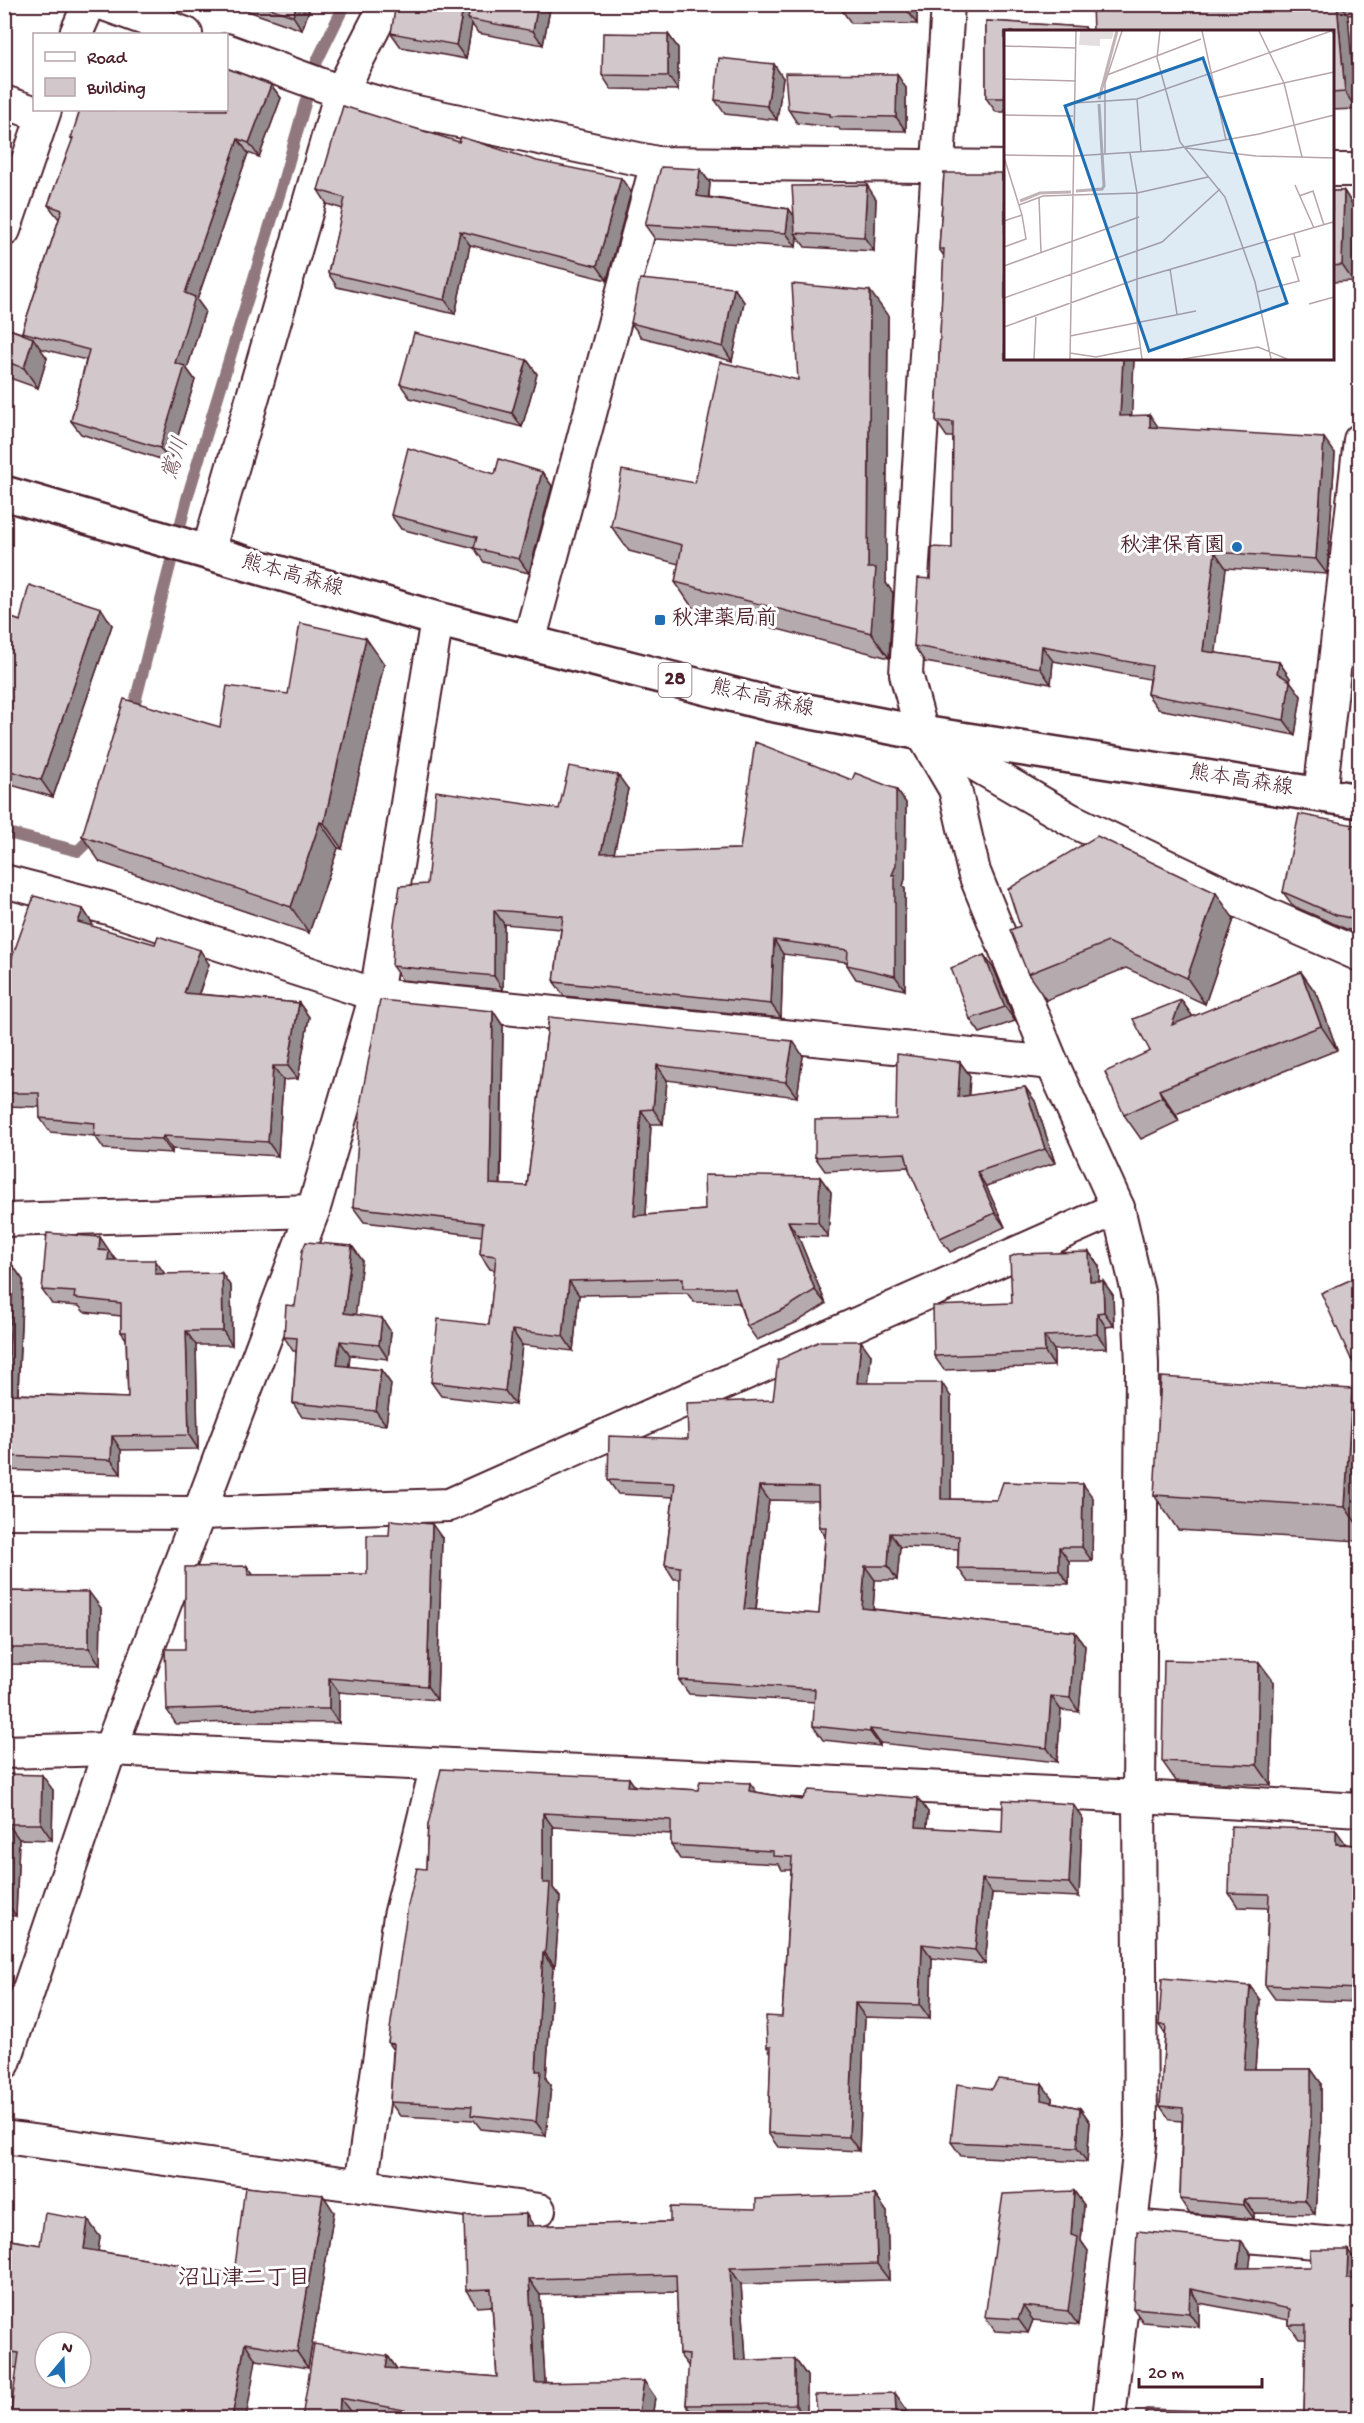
<svg xmlns="http://www.w3.org/2000/svg" width="1364" height="2423" font-family="'Gochi Hand','Klee One',sans-serif">
  <style>
    .lines { fill: none; stroke-linecap: round; stroke-linejoin: round }
    .stream { stroke: #91787e; stroke-width: 12 }
    .minor-casing { stroke: #4a1f2b; stroke-width: 36 }
    .primary-casing { stroke: #4a1f2b; stroke-width: 38 }
    .minor { stroke: #fff; stroke-width: 32 }
    .primary { stroke: #fff; stroke-width: 33 }
    .wall { fill: #b5abaf; stroke: #4a1f2b; stroke-width: 1.5; fill-rule: evenodd }
    .shaded-wall { fill: #938b8e; stroke: #4a1f2b; stroke-width: 1.5 }
    .building { fill: #d2c7cb; stroke: #4a1f2b; stroke-width: 1.5; fill-rule: evenodd }
    .poi-dot { fill: #1f6fb2; stroke: #fff; stroke-width: 2 }
    .labels { text-anchor: middle; dominant-baseline: central; stroke-width: 6; stroke-linejoin: round; paint-order: stroke }
    .shield { fill: #fff; stroke: #80626b; stroke-width: 1.5 }
    .shield-label { font-size: 20px; font-weight: bold; fill: #4a1f2b }
    .poi-label { font-size: 21px; font-weight: bold; fill: #4a1f2b; stroke: #fff; text-anchor: end }
    .street-label { font-size: 21px; fill: #4a1f2b; stroke: #fff }
    .water-label { font-size: 22px; font-style: italic; fill: #74535c; stroke: #fff }
    .neighbourhood-label { font-size: 22px; font-weight: bold; fill: #4a1f2b; stroke: #fff }
    .inset-river { fill: none; stroke: #c1b3b6; stroke-width: 3 }
    .inset-road { fill: none; stroke: #b7a5aa; stroke-width: 1.5 }
    .view { fill: #1f6fb2; fill-opacity: 0.15; stroke: #1f6fb2; stroke-width: 3 }
    .inset-edge { fill: none; stroke: #4a1f2b; stroke-width: 3 }
  </style>
  <rect width="100%" height="100%" fill="#fff"/>
  <filter id="ink" filterUnits="userSpaceOnUse"><feTurbulence type="fractalNoise" baseFrequency=".0167" numOctaves="2"/><feDisplacementMap in="SourceGraphic" scale="12" xChannelSelector="R" yChannelSelector="G"/><feConvolveMatrix kernelMatrix="1 2 1 2 8 2 1 2 1" color-interpolation-filters="sRGB"/></filter>
  <g filter="url(#ink)">
    <g class="lines">
      <!-- stream -->
      <g class="stream">
        <polyline points="131,718 188,495 281,189 317,61 345,4"/>
        <polyline points="4,832 78,851 98,831"/>
      </g>
      <defs>
        <g id="minor">
          <polyline points="104,4 186,34"/>
          <polyline points="948,4 906,674 922,733 955,789 974,872 980,887 1052,1063 1118,1208 1139,1297 1142,1364 1139,1797 1141,2137 1109,2418"/>
          <polyline points="76,34 89,4"/>
          <polyline points="226,50 341,92 393,107 657,163 1006,167"/>
          <polyline points="4,102 42,115"/>
          <polyline points="1332,170 1360,170"/>
          <polyline points="4,230 45,110"/>
          <polyline points="208,552 341,92 386,4"/>
          <polyline points="529,642 657,163"/>
          <polyline points="925,735 1071,820 1266,914 1360,955"/>
          <polyline points="1320,795 1360,440"/>
          <polyline points="4,881 108,908 376,995 1052,1063"/>
          <polyline points="4,1220 313,1211"/>
          <polyline points="4,1512 200,1513 449,1505 1118,1208"/>
          <polyline points="4,1752 110,1749 1139,1797 1360,1810"/>
          <polyline points="4,2063 110,1749 313,1211 376,995 437,619"/>
          <polyline points="4,2137 539,2210"/>
          <polyline points="361,2186 400,1916 437,1765"/>
          <polyline points="1131,2226 1360,2246"/>
        </g>
        <polyline id="primary" points="4,493 437,619 770,704 922,733 1360,801"/>
      </defs>
      <!-- minor casing -->
      <use href="#minor" class="minor-casing"/>
      <!-- primary casing -->
      <use href="#primary" class="primary-casing"/>
      <!-- minor -->
      <use href="#minor" class="minor"/>
      <!-- primary -->
      <use href="#primary" class="primary"/>
    </g>
    <!-- wall -->
    <g class="wall">
      <polygon points="243,4 311,4 302,30 248,11"/>
      <polygon points="464,4 470,12 551,4 543,45 478,33 472,24 466,59 401,47 391,33"/>
      <polygon points="686,4 729,4 729,7"/>
      <polygon points="841,4 917,4 917,24 851,23 841,9"/>
      <polygon points="1092,4 1359,4 1359,14 1348,15 1356,109 1332,110 1332,32"/>
      <polygon points="986,21 1085,27 1088,32 1005,32 1005,112 996,112 986,98"/>
      <polygon points="668,34 678,48 678,90 611,89 602,75"/>
      <polygon points="783,78 777,120 725,114 715,100"/>
      <polygon points="271,85 281,98 259,157 248,153 197,300 205,311 187,369 195,380 170,462 81,434 71,421 86,360 39,348 47,358 38,388 4,376 4,327 24,334 22,332 59,219 48,205 73,140 71,138"/>
      <polygon points="906,88 906,131 840,130 839,128 797,123 788,109"/>
      <polygon points="459,142 631,192 607,280 470,245 455,314 337,287 328,273 343,209 327,204 318,190"/>
      <polygon points="700,169 710,183 709,197 789,209 794,217 876,199 874,251 805,247 797,236 796,247 655,239 645,225"/>
      <polygon points="944,173 1005,358 1134,358 1131,416 1158,428 1335,453 1327,574 1226,568 1215,653 1279,662 1290,678 1289,680 1301,696 1295,735 1158,709 1147,694 1149,679 1053,661 1051,684 925,662 914,646 931,579 952,548 953,437 947,437 936,421 944,256 939,249"/>
      <polygon points="1332,191 1344,191 1354,207 1353,281 1332,282"/>
      <polygon points="734,288 744,302 732,361 641,337 631,323"/>
      <polygon points="888,316 886,583 893,593 889,658 692,607 675,582 679,564 629,551 611,526 695,483 798,380"/>
      <polygon points="527,360 537,374 522,427 410,398 400,384"/>
      <polygon points="542,472 552,486 529,573 484,562 474,548 401,529 391,515 495,474"/>
      <polygon points="4,615 20,621 112,625 53,797 4,783"/>
      <polygon points="384,664 342,849 338,848 309,933 100,862 82,836 220,727 288,694"/>
      <polygon points="852,780 896,789 906,803 905,879 903,886 905,889 905,990 856,979 847,965 847,962 783,954 781,1018 564,996 554,982 561,929 504,924 503,990 402,980 392,966 427,884 559,809 628,789 614,853 740,849"/>
      <polygon points="1359,826 1359,932 1346,929 1293,906 1283,892"/>
      <polygon points="83,909 92,923 91,926 209,964 199,994 299,1003 309,1017 298,1079 283,1080 278,1156 172,1149 172,1153 104,1149 95,1136 50,1132 40,1118 40,1107 4,1106 4,961 10,963"/>
      <polygon points="1234,919 1205,1004 1126,968 1046,1000 1028,974 1020,926"/>
      <polygon points="984,955 994,969 1015,1021 980,1033 970,1019"/>
      <polygon points="1301,972 1318,996 1337,1050 1176,1114 1179,1121 1141,1139 1124,1115 1150,1051 1181,1000 1193,1017"/>
      <polygon points="493,1011 503,1026 501,1185 527,1186 549,1017 803,1056 797,1097 667,1080 663,1124 651,1124 646,1215 705,1210 820,1177 831,1192 828,1237 798,1236 826,1304 797,1322 757,1340 747,1326 739,1303 694,1302 687,1293 579,1295 573,1351 522,1345 515,1405 441,1396 431,1382 489,1325 495,1270 490,1269 480,1254 482,1236 364,1222 353,1207"/>
      <polygon points="960,1062 970,1076 968,1096 1025,1087 1035,1101 1055,1163 986,1186 1005,1227 950,1252 940,1238 908,1167 825,1171 815,1157 896,1119"/>
      <polygon points="352,1246 362,1260 355,1314 391,1332 388,1359 350,1355 349,1367 381,1370 391,1384 386,1425 302,1417 293,1403 296,1351 293,1351 284,1337 295,1306"/>
      <polygon points="109,1251 115,1260 165,1274 231,1287 232,1345 196,1345 198,1449 121,1450 121,1474 4,1470 4,1265 13,1266 23,1280 18,1394 128,1398 126,1339 121,1332 121,1316 84,1312 79,1306 52,1304 42,1290"/>
      <polygon points="1089,1252 1099,1266 1099,1281 1103,1281 1113,1295 1114,1326 1106,1327 1107,1348 1054,1350 1054,1366 944,1370 934,1356 1012,1303"/>
      <polygon points="1359,1276 1359,1371 1351,1359"/>
      <path d="M871,1355L868,1383L951,1397V1499L997,1500L1093,1498L1092,1561H1069V1584L968,1582L958,1568V1549L900,1547L897,1580H875L873,1609L1075,1632L1085,1646L1079,1712L1061,1710L1057,1762L880,1743V1746L823,1740L813,1726L815,1702L689,1694L679,1680L680,1579H674L665,1565L673,1497L618,1494L608,1480L688,1439ZM769,1500L818,1501L819,1527L825,1536L819,1614L756,1610Z"/>
      <polygon points="1359,1400 1359,1541 1178,1530 1154,1495"/>
      <polygon points="442,1538 437,1700 339,1692 339,1723 234,1722 176,1724 167,1710 185,1649 254,1575 367,1574"/>
      <polygon points="4,1608 101,1608 100,1665 4,1664"/>
      <polygon points="1274,1682 1271,1785 1176,1781 1162,1761"/>
      <polygon points="4,1774 53,1790 52,1840 19,1839 16,1916 4,1915"/>
      <polygon points="635,1786 698,1790 756,1792 802,1800 928,1812 927,1828 1002,1832 1082,1818 1079,1897 992,1893 985,1964 932,1958 930,2019 865,2017 859,2151 778,2147 768,2133 771,2053 767,2047 782,2017 791,1870 782,1870 779,1864 680,1859 671,1845 671,1834 553,1827 553,1888 560,1897 555,1967 553,1967 546,2079 551,2085 546,2136 481,2129 474,2120 400,2116 390,2102 393,2050 388,2043 426,1869 428,1825"/>
      <polygon points="1346,1844 1359,1845 1359,2002 1275,1999 1265,1985 1268,1908 1238,1907 1229,1893"/>
      <polygon points="1260,2000 1255,2069 1311,2069 1321,2083 1321,2129 1315,2214 1254,2213 1254,2219 1189,2213 1180,2199 1182,2121 1170,2120 1160,2106 1165,2034 1159,2025"/>
      <polygon points="1052,2098 1052,2102 1080,2108 1090,2122 1087,2162 961,2156 951,2142"/>
      <polygon points="1074,2191 1084,2205 1081,2241 1088,2251 1078,2325 1033,2320 1028,2333 995,2331 985,2317"/>
      <polygon points="875,2195 887,2212 889,2280 741,2284 746,2360 795,2359 807,2376 807,2418 696,2418 686,2405 689,2367 679,2354 677,2292 540,2295 545,2382 655,2397 652,2418 374,2418 352,2414 302,2418 388,2356 397,2369 497,2377 492,2306 477,2307 466,2290 526,2214 533,2226 670,2222 756,2209"/>
      <polygon points="334,2212 308,2368 256,2360 17,2368 4,2366 4,2239 40,2245 100,2237 98,2251 234,2274"/>
      <polygon points="1348,2250 1358,2264 1357,2279 1304,2414 1306,2339 1299,2339 1289,2325 1289,2320 1199,2303 1199,2327 1143,2322 1133,2308 1251,2255 1249,2268 1311,2267"/>
    </g>
    <!-- shaded-wall -->
    <g class="shaded-wall">
      <polygon points="297,4 311,4 302,30 293,16"/>
      <polygon points="464,4 474,18 468,19 472,24 466,59 456,45"/>
      <polygon points="538,4 551,4 543,45 533,31"/>
      <polygon points="907,4 917,4 917,24 907,10"/>
      <polygon points="1337,4 1341,4 1348,15 1356,109 1345,92"/>
      <polygon points="1355,4 1359,4 1359,10"/>
      <polygon points="668,34 678,48 678,90 668,76"/>
      <polygon points="774,64 783,78 777,120 767,106"/>
      <polygon points="897,74 906,88 906,131 896,117"/>
      <polygon points="271,85 281,98 259,157 249,143"/>
      <polygon points="238,139 248,153 197,300 205,311 187,369 195,380 170,462 160,448 175,363 185,293"/>
      <polygon points="700,169 710,183 707,210 697,196"/>
      <polygon points="621,178 631,192 607,280 597,266"/>
      <polygon points="867,185 876,199 874,251 864,237"/>
      <polygon points="1344,191 1354,207 1353,281 1342,265"/>
      <polygon points="789,209 799,223 795,233 797,236 796,247 786,233"/>
      <polygon points="460,231 470,245 455,314 445,300"/>
      <polygon points="734,288 744,302 732,361 723,347"/>
      <polygon points="870,291 888,316 886,583 893,593 889,658 871,633 868,568"/>
      <polygon points="33,338 47,358 38,388 24,368"/>
      <polygon points="1123,358 1134,358 1131,431 1120,416"/>
      <polygon points="527,360 537,374 522,427 512,413"/>
      <polygon points="1150,415 1161,431 1150,427"/>
      <polygon points="1324,438 1335,453 1327,574 1316,559"/>
      <polygon points="542,472 552,486 529,573 519,559"/>
      <polygon points="1215,552 1226,568 1214,667 1203,651"/>
      <polygon points="101,608 112,625 53,797 41,780"/>
      <polygon points="366,638 384,664 342,849 324,823"/>
      <polygon points="1042,646 1053,661 1051,684 1040,668"/>
      <polygon points="1279,662 1290,678 1288,689 1277,673"/>
      <polygon points="1290,681 1301,696 1295,735 1284,720"/>
      <polygon points="618,775 628,789 611,867 601,853"/>
      <polygon points="896,789 906,803 905,879 903,886 905,889 905,990 895,976 892,875"/>
      <polygon points="320,822 338,848 309,933 291,907"/>
      <polygon points="1216,893 1234,919 1205,1004 1187,978"/>
      <polygon points="83,909 92,923 88,936 78,922"/>
      <polygon points="494,910 504,924 503,990 494,976"/>
      <polygon points="774,940 783,954 781,1018 771,1004"/>
      <polygon points="200,950 209,964 194,1007 184,993"/>
      <polygon points="984,955 994,969 1015,1021 1005,1007"/>
      <polygon points="1301,972 1318,996 1337,1050 1321,1026"/>
      <polygon points="1181,1000 1198,1024 1172,1025"/>
      <polygon points="299,1003 309,1017 298,1079 288,1066"/>
      <polygon points="493,1011 503,1026 500,1199 490,1184"/>
      <polygon points="793,1041 803,1056 797,1097 786,1082"/>
      <polygon points="960,1062 970,1076 968,1111 958,1097"/>
      <polygon points="657,1065 667,1080 663,1124 653,1109"/>
      <polygon points="273,1066 283,1080 278,1156 268,1142"/>
      <polygon points="1025,1087 1035,1101 1055,1163 1045,1149"/>
      <polygon points="1159,1090 1176,1114 1179,1121 1162,1097"/>
      <polygon points="641,1110 651,1124 645,1231 634,1216"/>
      <polygon points="163,1136 172,1149 172,1153 162,1139"/>
      <polygon points="977,1172 986,1186 1005,1227 995,1213"/>
      <polygon points="820,1177 831,1192 828,1237 818,1222"/>
      <polygon points="788,1221 798,1236 826,1304 815,1290"/>
      <polygon points="100,1237 119,1265 118,1274 99,1250"/>
      <polygon points="352,1246 362,1260 354,1327 344,1313"/>
      <polygon points="1089,1252 1099,1266 1099,1295 1090,1281"/>
      <polygon points="155,1260 165,1274 155,1274"/>
      <polygon points="13,1266 23,1280 17,1408 7,1394"/>
      <polygon points="222,1273 231,1287 232,1345 223,1331"/>
      <polygon points="569,1281 579,1295 573,1351 563,1336"/>
      <polygon points="1103,1281 1113,1295 1114,1326 1104,1312"/>
      <polygon points="1097,1313 1106,1327 1107,1348 1097,1334"/>
      <polygon points="382,1318 391,1332 388,1359 379,1345"/>
      <polygon points="512,1330 522,1345 515,1405 505,1391"/>
      <polygon points="186,1331 196,1345 198,1449 189,1435"/>
      <polygon points="1044,1336 1054,1350 1054,1366 1045,1352"/>
      <polygon points="340,1341 350,1355 347,1379 337,1365"/>
      <polygon points="861,1341 871,1355 867,1397 857,1383"/>
      <polygon points="381,1370 391,1384 386,1425 376,1411"/>
      <polygon points="942,1383 951,1397 951,1513 941,1499"/>
      <polygon points="1352,1389 1359,1400 1359,1527 1345,1507"/>
      <polygon points="112,1436 121,1450 121,1474 111,1460"/>
      <polygon points="1083,1484 1093,1498 1092,1561 1082,1547"/>
      <polygon points="759,1486 769,1500 754,1623 744,1609"/>
      <polygon points="432,1524 442,1538 437,1700 427,1686"/>
      <polygon points="890,1533 900,1547 897,1580 888,1566"/>
      <polygon points="1059,1547 1069,1561 1069,1584 1059,1570"/>
      <polygon points="247,1566 257,1580 248,1575"/>
      <polygon points="865,1566 875,1580 872,1622 862,1608"/>
      <polygon points="89,1592 101,1608 100,1665 89,1648"/>
      <polygon points="1075,1632 1085,1646 1079,1712 1070,1698"/>
      <polygon points="1259,1662 1274,1682 1271,1785 1257,1765"/>
      <polygon points="329,1678 339,1692 339,1723 329,1709"/>
      <polygon points="1051,1696 1061,1710 1057,1762 1047,1748"/>
      <polygon points="870,1729 880,1743 880,1746 870,1732"/>
      <polygon points="42,1775 53,1790 52,1840 41,1824"/>
      <polygon points="629,1778 639,1792 628,1786"/>
      <polygon points="750,1783 760,1797 749,1791"/>
      <polygon points="918,1798 928,1812 926,1841 916,1827"/>
      <polygon points="1073,1804 1082,1818 1079,1897 1069,1883"/>
      <polygon points="543,1813 553,1827 553,1888 560,1897 555,1967 545,1953 543,1883"/>
      <polygon points="8,1824 19,1839 16,1916 5,1900"/>
      <polygon points="1336,1830 1346,1844 1336,1844"/>
      <polygon points="982,1879 992,1893 985,1964 975,1950"/>
      <polygon points="922,1944 932,1958 930,2019 920,2005"/>
      <polygon points="543,1953 553,1967 546,2079 551,2085 546,2136 536,2122 536,2071"/>
      <polygon points="1250,1986 1260,2000 1254,2083 1244,2069"/>
      <polygon points="855,2003 865,2017 859,2151 849,2137"/>
      <polygon points="1311,2069 1321,2083 1321,2129 1315,2214 1305,2200"/>
      <polygon points="1042,2084 1052,2098 1051,2114 1041,2100"/>
      <polygon points="1080,2108 1090,2122 1087,2162 1077,2148"/>
      <polygon points="1074,2191 1084,2205 1081,2241 1088,2251 1078,2325 1068,2311 1071,2235"/>
      <polygon points="323,2195 334,2212 308,2368 297,2352"/>
      <polygon points="875,2195 887,2212 889,2280 877,2264"/>
      <polygon points="1244,2199 1254,2213 1254,2219 1244,2205"/>
      <polygon points="526,2214 537,2231 526,2226"/>
      <polygon points="88,2220 100,2237 96,2266 84,2249"/>
      <polygon points="1241,2241 1251,2255 1248,2282 1238,2268"/>
      <polygon points="1348,2250 1358,2264 1357,2293 1347,2279"/>
      <polygon points="730,2268 741,2284 747,2377 735,2360"/>
      <polygon points="529,2279 540,2295 546,2399 535,2383"/>
      <polygon points="1190,2289 1199,2303 1199,2327 1189,2313"/>
      <polygon points="1023,2306 1033,2320 1028,2333 1018,2319"/>
      <polygon points="245,2343 256,2360 246,2418 232,2418"/>
      <polygon points="388,2356 399,2372 386,2368"/>
      <polygon points="795,2359 807,2376 807,2418 805,2418 795,2404"/>
      <polygon points="644,2381 655,2397 652,2418 638,2418"/>
      <polygon points="895,2393 907,2410 907,2418 896,2411"/>
      <polygon points="340,2398 352,2414 351,2418 339,2418"/>
    </g>
    <!-- building -->
    <g class="building">
      <polygon points="258,4 297,4 293,16"/>
      <polygon points="396,4 464,4 456,45 391,33"/>
      <polygon points="471,4 538,4 533,31 468,19"/>
      <polygon points="841,4 907,4 907,10 841,9"/>
      <polygon points="1092,4 1337,4 1345,92 1332,93 1332,32 1093,32"/>
      <polygon points="986,21 1085,27 1085,32 1005,32 1005,98 986,98"/>
      <polygon points="603,33 668,34 668,76 602,75"/>
      <polygon points="719,58 774,64 767,106 715,100"/>
      <polygon points="226,68 271,85 249,143 238,139 185,293 195,297 175,363 185,366 160,448 71,421 89,350 22,332 62,210 48,205 73,138 71,138 80,110 226,110"/>
      <polygon points="785,73 897,74 896,117 830,116 830,114 788,109"/>
      <polygon points="343,106 459,142 461,137 537,161 621,178 597,266 460,231 445,300 328,273 345,198 318,190"/>
      <polygon points="661,167 700,169 697,196 789,209 786,233 645,225"/>
      <polygon points="944,173 1002,173 1002,180 1005,180 1005,358 1123,358 1120,416 1150,415 1150,427 1324,438 1316,559 1215,552 1203,651 1279,662 1277,673 1290,681 1284,720 1147,694 1152,666 1042,646 1040,668 914,646 918,578 931,579 932,547 952,548 953,422 936,421 944,249 939,249"/>
      <polygon points="867,185 864,237 795,233 792,186"/>
      <polygon points="1332,191 1344,191 1342,265 1332,266"/>
      <polygon points="640,279 734,288 723,347 631,323"/>
      <polygon points="792,284 870,291 868,568 876,568 871,633 675,582 682,545 611,526 622,470 695,483 720,362 798,380"/>
      <polygon points="4,327 33,338 24,368 4,361"/>
      <polygon points="414,333 527,360 512,413 400,384"/>
      <polygon points="408,448 495,474 499,459 542,472 519,559 474,548 477,537 391,515"/>
      <polygon points="29,585 101,608 41,780 4,769 4,615 20,621"/>
      <polygon points="300,623 366,638 324,823 320,822 291,907 82,836 124,699 220,727 227,686 288,694"/>
      <polygon points="755,742 852,780 855,773 896,789 896,865 892,875 895,875 895,976 847,965 848,950 774,940 771,1004 554,982 563,916 494,910 494,976 392,966 394,924 400,886 427,884 436,791 559,809 569,766 618,775 601,853 740,849"/>
      <polygon points="1299,814 1359,826 1359,920 1336,915 1283,892"/>
      <polygon points="1097,836 1216,893 1187,978 1108,942 1028,974 1010,930 1020,926 1008,889"/>
      <polygon points="34,896 83,909 78,922 155,944 158,936 200,950 184,993 299,1003 288,1066 273,1066 268,1142 163,1136 162,1139 94,1136 95,1123 40,1118 39,1093 4,1093 4,961 10,963"/>
      <polygon points="984,955 1005,1007 970,1019 951,968"/>
      <polygon points="1301,972 1321,1026 1159,1090 1162,1097 1124,1115 1105,1072 1150,1051 1133,1019 1181,1000 1172,1025"/>
      <polygon points="380,1000 493,1011 490,1184 527,1186 549,1017 793,1041 786,1082 657,1065 653,1109 641,1110 634,1216 705,1210 704,1175 820,1177 818,1222 788,1221 815,1290 786,1308 747,1326 735,1288 683,1288 683,1278 569,1281 563,1336 512,1330 505,1391 431,1382 438,1319 489,1325 496,1256 480,1254 483,1223 353,1207 361,1100"/>
      <polygon points="897,1054 960,1062 958,1097 1025,1087 1045,1149 977,1172 995,1213 940,1238 910,1172 905,1153 815,1157 815,1120 896,1119"/>
      <polygon points="47,1233 100,1237 99,1250 109,1251 108,1260 155,1260 155,1274 222,1273 223,1331 186,1331 189,1435 112,1436 111,1460 4,1456 4,1265 13,1266 7,1394 128,1398 126,1332 121,1332 121,1303 74,1298 75,1292 42,1290"/>
      <polygon points="306,1242 352,1246 344,1313 382,1318 379,1345 340,1341 337,1365 381,1370 376,1411 293,1403 297,1338 284,1337 286,1305 295,1306 302,1251"/>
      <polygon points="1089,1252 1090,1281 1103,1281 1104,1312 1097,1313 1097,1334 1044,1336 1045,1352 934,1356 933,1306 1012,1303 1010,1257 1017,1254"/>
      <polygon points="1359,1276 1359,1356 1351,1359 1321,1293"/>
      <path d="M820,1341H861L857,1383H942L941,1499L997,1500L1003,1482L1083,1484L1082,1547H1059V1570L958,1568L959,1536L890,1533L888,1566H865L862,1608L1075,1632L1070,1698L1051,1696L1047,1748L870,1729V1732L813,1726L815,1689L679,1680L680,1567L665,1565L675,1483L608,1480L609,1436L688,1439L687,1403L773,1400L778,1360ZM759,1486L818,1487L819,1527H826L819,1614L744,1609Z"/>
      <polygon points="1161,1377 1352,1389 1345,1507 1154,1495"/>
      <polygon points="390,1520 432,1524 427,1686 329,1678 329,1709 224,1708 167,1710 165,1649 185,1649 185,1567 247,1566 248,1575 367,1574 367,1535 389,1535"/>
      <polygon points="11,1591 89,1592 89,1648 4,1648 4,1608 10,1608"/>
      <polygon points="1164,1660 1259,1662 1257,1765 1162,1761"/>
      <polygon points="441,1769 629,1778 628,1786 698,1790 700,1781 750,1783 749,1791 802,1800 809,1790 918,1798 916,1827 1002,1832 1003,1800 1073,1804 1069,1883 982,1879 975,1950 922,1944 920,2005 855,2003 849,2137 768,2133 771,2047 767,2047 766,2016 782,2017 792,1857 773,1856 773,1851 671,1845 671,1820 543,1813 543,1883 550,1883 545,1953 543,1953 536,2071 541,2071 536,2122 471,2115 472,2106 390,2102 394,2044 388,2043 408,1905 417,1868 426,1869 428,1825"/>
      <polygon points="4,1774 42,1775 41,1824 8,1824 5,1900 4,1900"/>
      <polygon points="1231,1826 1336,1830 1336,1844 1359,1845 1359,1989 1265,1985 1269,1894 1229,1893"/>
      <polygon points="1162,1978 1250,1986 1244,2069 1311,2069 1311,2115 1305,2200 1244,2199 1244,2205 1180,2199 1183,2108 1160,2106 1166,2025 1159,2025"/>
      <polygon points="998,2079 1042,2084 1041,2100 1080,2108 1077,2148 951,2142 957,2084 992,2089"/>
      <path d="M245,2187L323,2195L297,2352L245,2343L232,2418H10L19,2353L4,2351V2239L40,2245L45,2213L88,2220L84,2249L234,2274ZM45,2342H81V2378H45Z"/>
      <polygon points="1074,2191 1071,2235 1078,2237 1068,2311 1023,2306 1018,2319 985,2317 1003,2194"/>
      <polygon points="875,2195 877,2264 730,2268 735,2360 795,2359 795,2404 686,2405 689,2355 679,2354 676,2275 529,2279 535,2383 644,2381 638,2418 420,2418 420,2413 340,2398 339,2418 302,2418 314,2344 388,2356 386,2368 497,2377 491,2289 466,2290 464,2216 526,2214 526,2226 670,2222 670,2207 756,2209 756,2199"/>
      <polygon points="1137,2231 1241,2241 1238,2268 1311,2267 1310,2250 1348,2250 1347,2279 1359,2279 1359,2418 1146,2418 1146,2409 1304,2414 1306,2325 1289,2325 1290,2309 1190,2289 1189,2313 1133,2308"/>
      <polygon points="895,2393 896,2411 939,2418 818,2418 815,2395"/>
    </g>
  </g>
  <!-- markers -->
  <g class="poi-dot">
    <circle cx="1237" cy="547" r="6"/>
    <rect x="654" y="614" width="12" height="12" rx="3"/>
  </g>
  <g class="labels">
    <!-- shield labels -->
    <rect class="shield" x="658.5" y="663" width="33" height="34" rx="4.5"/>
    <g class="shield-label">
      <text x="675" y="680">28</text>
    </g>
    <!-- poi labels -->
    <g class="poi-label">
      <text x="1225" y="547">秋津保育園</text>
      <text x="672" y="620" text-anchor="start">秋津薬局前</text>
    </g>
    <!-- street labels -->
    <g class="street-label">
      <text transform="translate(292 577) rotate(16)">熊本高森線</text>
      <text transform="translate(762 700) rotate(13)">熊本高森線</text>
      <text transform="translate(1241 782) rotate(9)">熊本高森線</text>
    </g>
    <!-- water labels -->
    <g class="water-label">
      <text transform="translate(177 459) rotate(-73)">鴬川</text>
    </g>
    <!-- neighbourhood labels -->
    <g class="neighbourhood-label">
      <text x="244" y="2280">沼山津二丁目</text>
    </g>
  </g>
  <!-- overview -->
  <g transform="translate(1004 30)">
    <rect width="330" height="330" fill="#fff"/>
    <path d="M76,1H110L108,9H96V16L75,15Z" fill="#e5dee0"/>
    <path class="inset-river" d="M95,69L113,1M72,161L98,159L100,156L95,74M16,171L36,163L67,162"/>
    <path class="inset-road" d="M156,1L153,28L176,112L221,167L251,252L267,329M198,1L222,110M255,1L280,53L298,127M0,16L72,18M103,45L197,9M0,49L72,51M212,68L330,42M133,69L137,122M70,73L133,69L327,1L330,4M0,85L69,86M182,118L252,126L330,128M126,123L133,163V292L138,329M101,124V53L118,1M0,125L70,126L163,120L255,104L330,85M0,127L18,185L0,191M291,155L310,198M295,166L309,161L320,195M35,167L37,223M15,175L39,166L133,163L204,147M0,217L22,209L18,185M0,236L135,187M166,239L173,284M253,262L295,251L288,228L296,226L290,204M0,268L158,212L216,159M305,274L330,267M0,297L133,249L329,192L330,196M66,306L192,281M66,323L92,327L136,318M30,329L32,285M66,329L72,1M179,329L254,317L283,329"/>
    <path class="view" d="M199,28L283,273L145,321L61,76Z"/>
    <rect width="330" height="330" class="inset-edge"/>
  </g>
  <!-- margin -->
  <rect width="1364" height="2423" fill="none" stroke="#fff" stroke-width="24"/>
  <rect x="12" y="12" width="1340" height="2399" fill="none" stroke="#4a1f2b" stroke-width="2" filter="url(#ink)"/>
  <!-- legend -->
  <rect x="33" y="33" width="195" height="78" fill="#ffffff" stroke="#b7a5aa" stroke-width="1.5"/>
  <rect x="45" y="52" width="30" height="9" fill="#ffffff" stroke="#b7a5aa" stroke-width="1.5"/>
  <text x="87" y="63" font-size="18" fill="#4a1f2b">Road</text>
  <rect x="45" y="78" width="30" height="18" fill="#d2c7cb" stroke="#b7a5aa" stroke-width="1.5"/>
  <text x="87" y="93" font-size="18" fill="#4a1f2b">Building</text>
  <!-- north arrow -->
  <g transform="translate(63 2360) rotate(19)"><circle r="28" fill="#ffffff" stroke="#b7a5aa" stroke-width="1.5"/>
  <path d="M0-4.5L10 22L0 15L-10 22Z" fill="#1f6fb2"/>
  <text y="-9" font-size="16" font-weight="bold" text-anchor="middle" fill="#4a1f2b">N</text>
  </g>
  <!-- scale -->
  <path d="M1139 2378v9h123v-9" fill="none" stroke="#4a1f2b" stroke-width="3"/>
  <text x="1148" y="2378" font-size="18" fill="#4a1f2b" stroke="#ffffff" stroke-width="4.5" paint-order="stroke">20 m</text>
</svg>
